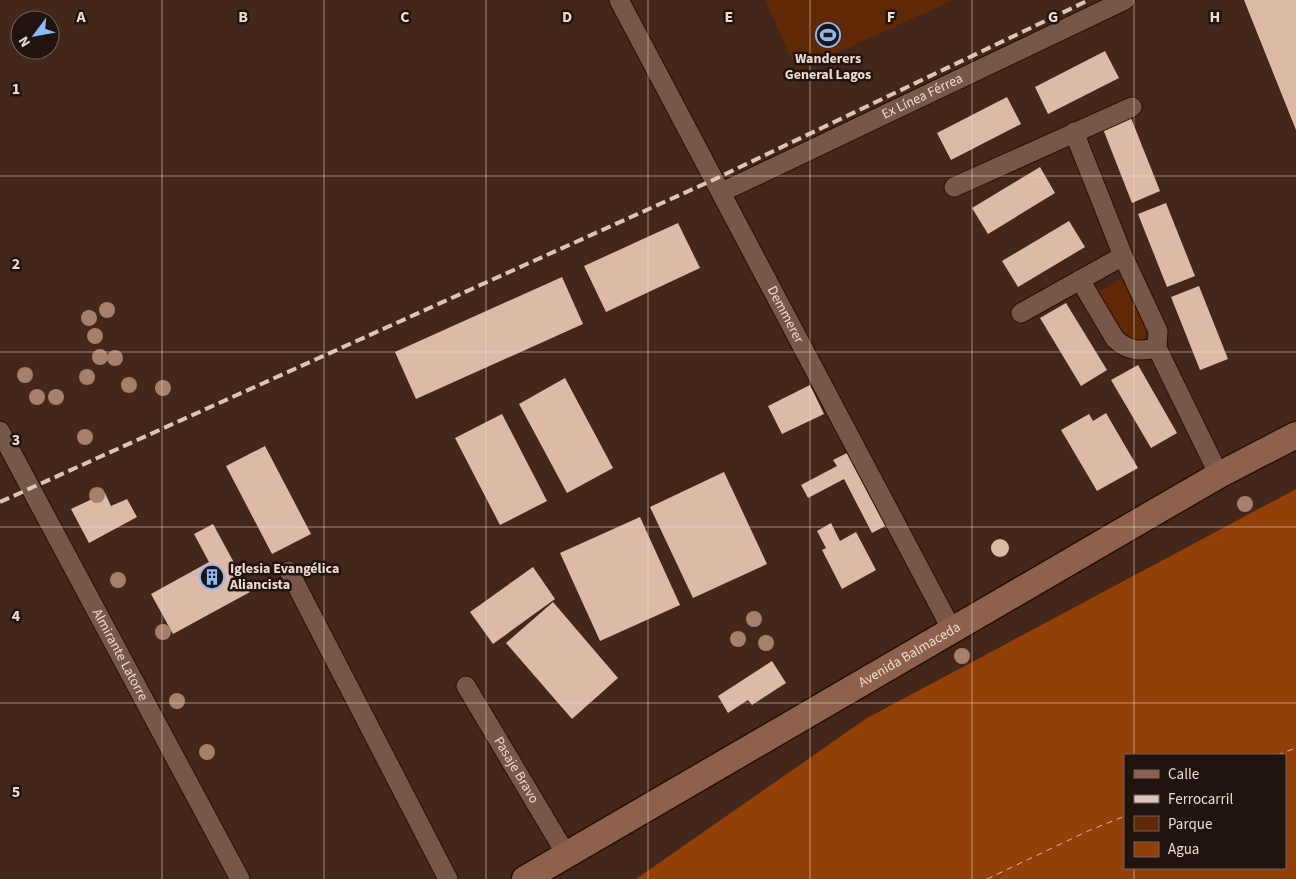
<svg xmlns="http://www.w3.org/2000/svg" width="1296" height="879" font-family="'Source Sans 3',sans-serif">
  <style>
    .green { fill: #602805 }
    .water { fill: #923f08; fill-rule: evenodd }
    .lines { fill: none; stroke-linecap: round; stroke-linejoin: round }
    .ferry { stroke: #f6b08e; stroke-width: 1; stroke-dasharray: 6 5; stroke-linecap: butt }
    .building { fill: #ddb9a8 }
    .minor-casing { stroke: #290f03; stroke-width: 21 }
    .secondary-casing { stroke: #290f03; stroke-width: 29 }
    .minor { stroke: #765748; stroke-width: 19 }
    .secondary { stroke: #8d614b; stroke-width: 26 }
    .rail { stroke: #d9c5bc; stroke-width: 4; stroke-dasharray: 10 5; stroke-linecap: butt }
    .tree { fill: #a67f6d }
    .grid { fill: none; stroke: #eddad2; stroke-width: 1; stroke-opacity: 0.55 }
    .labels { text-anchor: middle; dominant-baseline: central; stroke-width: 5; stroke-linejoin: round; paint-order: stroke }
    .poi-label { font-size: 14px; font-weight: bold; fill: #eddad2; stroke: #21140e }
    .street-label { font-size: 14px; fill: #eddad2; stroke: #21140e }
    .grid-label { font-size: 16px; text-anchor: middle; font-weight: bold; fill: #eddad2; stroke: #21140e; stroke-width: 5; stroke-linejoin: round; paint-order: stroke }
  </style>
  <rect width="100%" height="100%" fill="#43271a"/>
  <!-- green -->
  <g class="green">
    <polygon points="765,0 954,0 797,71"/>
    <polygon points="1122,279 1148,330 1141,344 1127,344 1096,293"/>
  </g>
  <!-- water -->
  <path class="water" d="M1296,489V879H636L867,718ZM1125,755H1285V868H1125Z"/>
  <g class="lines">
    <!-- ferry -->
    <g class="ferry">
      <polyline points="1277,755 1296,748"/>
      <polyline points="987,879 1088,831 1125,816"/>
    </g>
  </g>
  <!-- building -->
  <g class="building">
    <polygon points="1244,0 1296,0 1296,130"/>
    <polygon points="1105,51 1119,78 1048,114 1035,87"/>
    <polygon points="1007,97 1021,124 951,160 937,133"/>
    <polygon points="1131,118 1160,191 1132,203 1103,129"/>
    <polygon points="1040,167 1055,193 988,234 972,208"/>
    <polygon points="1166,203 1195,276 1167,287 1138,214"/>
    <polygon points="1069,221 1085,247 1018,287 1002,261"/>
    <polygon points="678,223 700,268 606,312 584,266"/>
    <polygon points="562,277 583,324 416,399 395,352"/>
    <polygon points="1199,286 1228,359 1200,370 1171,297"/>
    <polygon points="1066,303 1107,370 1081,386 1040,318"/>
    <polygon points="1138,365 1177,433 1151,448 1111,380"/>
    <polygon points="565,378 613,468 567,493 519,404"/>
    <polygon points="810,385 824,414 782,434 768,406"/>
    <polygon points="1106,413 1138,468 1097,491 1061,430 1089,414 1093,421"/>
    <polygon points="502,414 547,501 500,525 455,438"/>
    <polygon points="265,446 311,534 272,554 226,466"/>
    <polygon points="851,451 889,524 872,533 844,479 808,498 801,485 837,466 833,460"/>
    <polygon points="724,472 767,564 693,598 650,507"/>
    <polygon points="105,493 111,506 127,499 137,517 89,543 71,509"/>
    <polygon points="640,517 680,605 600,641 560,553"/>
    <polygon points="831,523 840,541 856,532 876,570 842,589 822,550 826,548 817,531"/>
    <polygon points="213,524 250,592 173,634 151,594 209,562 194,534"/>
    <circle cx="1000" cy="548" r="9"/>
    <polygon points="533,567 555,599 493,644 470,612"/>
    <polygon points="553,602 618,678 572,719 506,643"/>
    <polygon points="772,661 786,683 752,705 748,700 728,713 718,696"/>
  </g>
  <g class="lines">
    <defs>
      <g id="minor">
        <path id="s1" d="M619,0L952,630"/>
        <polyline points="1074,132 1123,256 1158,331 1157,348 1219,475"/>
        <polyline points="954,187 1132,107"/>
        <path id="s2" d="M722,192L1125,0"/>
        <path d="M1080,280L1115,339C1128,351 1140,352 1157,348"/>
        <polyline points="1021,313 1123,256"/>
        <path id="s3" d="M0,431L240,879"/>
        <polyline points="289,571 448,879"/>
        <path id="s4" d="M466,686L566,854"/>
      </g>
      <g id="secondary">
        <path id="s5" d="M525,879L1155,512L1219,475L1296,435"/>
      </g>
    </defs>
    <!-- minor casing -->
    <use href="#minor" class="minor-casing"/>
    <!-- secondary casing -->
    <use href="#secondary" class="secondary-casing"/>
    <!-- minor -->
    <use href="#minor" class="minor"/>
    <!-- secondary -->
    <use href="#secondary" class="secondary"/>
    <!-- rail -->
    <polyline class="rail" points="0,502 713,180 1089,0"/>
  </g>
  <!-- trees -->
  <g class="tree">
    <circle cx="107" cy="310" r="8"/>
    <circle cx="89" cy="318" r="8"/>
    <circle cx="95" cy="336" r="8"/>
    <circle cx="100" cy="357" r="8"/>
    <circle cx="115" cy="358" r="8"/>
    <circle cx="25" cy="375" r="8"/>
    <circle cx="87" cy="377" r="8"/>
    <circle cx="129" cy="385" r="8"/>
    <circle cx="163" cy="388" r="8"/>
    <circle cx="37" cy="397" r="8"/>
    <circle cx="56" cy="397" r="8"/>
    <circle cx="85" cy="437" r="8"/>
    <circle cx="97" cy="495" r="8"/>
    <circle cx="1245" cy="504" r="8"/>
    <circle cx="118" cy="580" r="8"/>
    <circle cx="754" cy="619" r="8"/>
    <circle cx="163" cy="632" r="8"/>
    <circle cx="738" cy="639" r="8"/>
    <circle cx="766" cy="643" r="8"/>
    <circle cx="962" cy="656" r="8"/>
    <circle cx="177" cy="701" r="8"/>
    <circle cx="207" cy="752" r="8"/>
  </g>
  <!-- grid -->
  <path class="grid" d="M162,0V879M324,0V879M486,0V879M648,0V879M810,0V879M972,0V879M1134,0V755M0,176H1296M0,352H1296M0,527H1296M0,703H1296M1134,868V879"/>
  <!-- icons -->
  <defs>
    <symbol id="stadium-ring" viewBox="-11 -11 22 22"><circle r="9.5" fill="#21140e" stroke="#89bafc" stroke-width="1.5"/><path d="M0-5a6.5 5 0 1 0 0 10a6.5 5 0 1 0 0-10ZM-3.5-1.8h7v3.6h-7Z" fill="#89bafc"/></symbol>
    <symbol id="building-ring" viewBox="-11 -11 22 22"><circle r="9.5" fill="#21140e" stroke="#89bafc" stroke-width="1.5"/><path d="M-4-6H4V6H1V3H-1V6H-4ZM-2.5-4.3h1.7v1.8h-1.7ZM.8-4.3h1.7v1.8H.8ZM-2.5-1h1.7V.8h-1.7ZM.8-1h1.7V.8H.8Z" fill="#89bafc"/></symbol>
  </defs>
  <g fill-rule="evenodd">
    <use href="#stadium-ring" x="814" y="21" width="28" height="28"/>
    <use href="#building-ring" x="198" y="563" width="28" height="28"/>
  </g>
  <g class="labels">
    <!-- poi labels -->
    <g class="poi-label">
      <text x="828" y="59">Wanderers<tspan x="828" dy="16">General Lagos</tspan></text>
      <text x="230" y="569" text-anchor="start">Iglesia Evangélica<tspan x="230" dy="16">Aliancista</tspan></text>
    </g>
    <!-- street labels -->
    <g class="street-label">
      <text stroke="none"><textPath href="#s2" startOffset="222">Ex Línea Férrea</textPath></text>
      <text stroke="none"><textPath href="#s1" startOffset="356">Demmerer</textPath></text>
      <text stroke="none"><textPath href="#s3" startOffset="254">Almirante Latorre</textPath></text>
      <text stroke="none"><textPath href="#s5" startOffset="445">Avenida Balmaceda</textPath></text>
      <text stroke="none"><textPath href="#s4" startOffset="98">Pasaje Bravo</textPath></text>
    </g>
  </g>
  <g class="grid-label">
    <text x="81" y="22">A</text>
    <text x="243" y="22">B</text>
    <text x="405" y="22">C</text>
    <text x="567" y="22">D</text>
    <text x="729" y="22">E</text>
    <text x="891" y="22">F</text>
    <text x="1053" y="22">G</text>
    <text x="1215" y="22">H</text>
    <text x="16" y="94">1</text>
    <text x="16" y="269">2</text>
    <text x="16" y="445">3</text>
    <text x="16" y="621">4</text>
    <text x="16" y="797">5</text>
  </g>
  <!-- legend -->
  <rect x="1124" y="754" width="162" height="115" fill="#21140e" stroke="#73635c"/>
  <rect x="1134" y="770" width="25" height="8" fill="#8d614b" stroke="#73635c"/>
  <text x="1168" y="779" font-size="15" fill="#eddad2">Calle</text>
  <rect x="1134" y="795" width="25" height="8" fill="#d9c5bc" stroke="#73635c"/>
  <text x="1168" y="804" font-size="15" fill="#eddad2">Ferrocarril</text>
  <rect x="1134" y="816" width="25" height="15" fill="#602805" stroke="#73635c"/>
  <text x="1168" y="829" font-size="15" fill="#eddad2">Parque</text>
  <rect x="1134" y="842" width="25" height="15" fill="#923f08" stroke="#73635c"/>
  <text x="1168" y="854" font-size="15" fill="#eddad2">Agua</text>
  <!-- north arrow -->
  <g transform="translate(35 35) rotate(238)"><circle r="24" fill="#21140e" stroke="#73635c"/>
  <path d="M0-4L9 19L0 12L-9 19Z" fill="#89bafc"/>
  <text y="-8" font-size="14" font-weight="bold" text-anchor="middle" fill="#eddad2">N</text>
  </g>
</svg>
